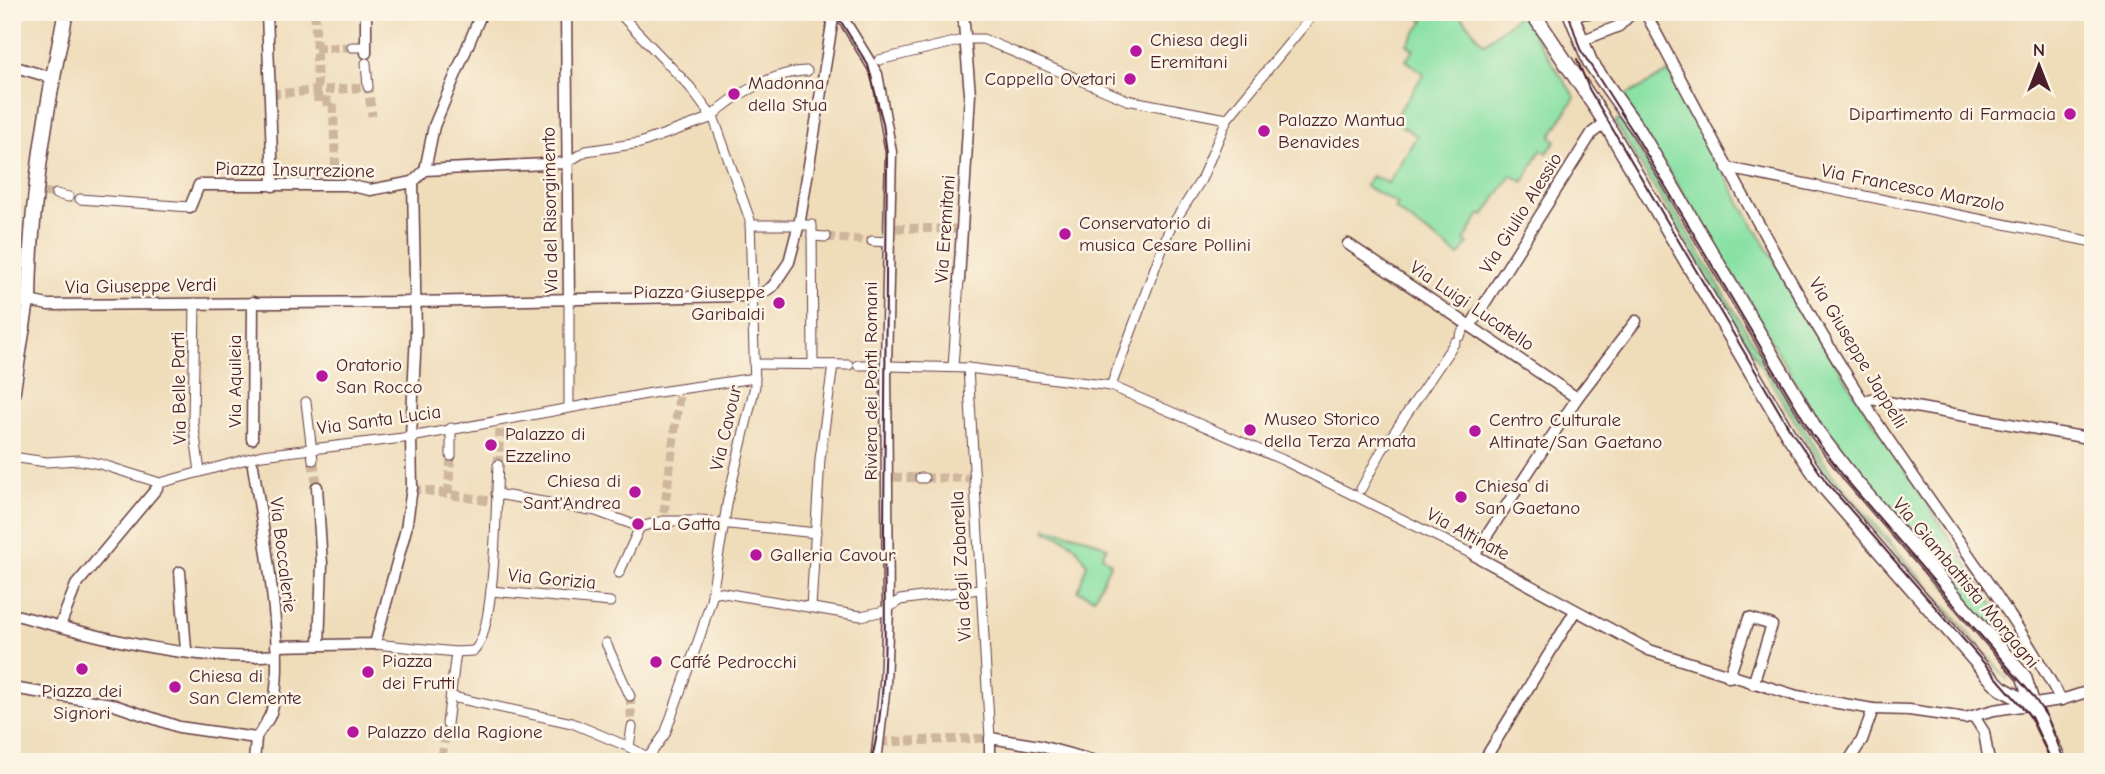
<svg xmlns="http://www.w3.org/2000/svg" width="2105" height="774" font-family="'Comic Neue',sans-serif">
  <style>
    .green { fill: #8ae1a5; stroke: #6a8068; stroke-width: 2 }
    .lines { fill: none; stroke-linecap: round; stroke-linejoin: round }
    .pedestrian-tunnel { stroke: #ceb69d; stroke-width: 9; stroke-dasharray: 9 4.5; stroke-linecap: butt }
    .minor-tunnel { stroke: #ceb69d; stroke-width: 10; stroke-dasharray: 10 5; stroke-linecap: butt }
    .pedestrian-casing { stroke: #633b40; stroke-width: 11 }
    .minor-casing { stroke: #633b40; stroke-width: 13 }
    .tertiary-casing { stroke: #633b40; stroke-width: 17 }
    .pedestrian { stroke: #fff; stroke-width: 9 }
    .minor { stroke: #fff; stroke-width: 10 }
    .tertiary { stroke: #fff; stroke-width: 14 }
    .tram { stroke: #4a1f2b; stroke-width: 2 }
    .poi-dot { fill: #b5179e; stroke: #fcf5e5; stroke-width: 2.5 }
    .labels { text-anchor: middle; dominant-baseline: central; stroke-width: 5; stroke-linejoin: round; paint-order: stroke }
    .poi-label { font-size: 19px; fill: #4a1f2b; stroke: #fcf5e5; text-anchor: start }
    .street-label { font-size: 19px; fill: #4a1f2b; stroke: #fcf5e5 }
  </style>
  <rect width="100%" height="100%" fill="#fcf5e5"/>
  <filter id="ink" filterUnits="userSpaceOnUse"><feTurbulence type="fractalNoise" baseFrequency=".0143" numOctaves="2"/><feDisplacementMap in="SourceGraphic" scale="14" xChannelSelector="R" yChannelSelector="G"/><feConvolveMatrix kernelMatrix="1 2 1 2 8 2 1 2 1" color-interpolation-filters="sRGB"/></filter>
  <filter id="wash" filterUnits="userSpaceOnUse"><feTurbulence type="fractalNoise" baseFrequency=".00686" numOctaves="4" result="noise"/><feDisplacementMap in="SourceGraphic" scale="28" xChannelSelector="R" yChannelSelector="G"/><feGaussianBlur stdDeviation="1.57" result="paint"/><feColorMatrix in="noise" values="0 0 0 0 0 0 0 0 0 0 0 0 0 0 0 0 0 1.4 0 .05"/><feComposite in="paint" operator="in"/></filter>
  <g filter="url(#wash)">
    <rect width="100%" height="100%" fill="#efdcb9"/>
    <!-- green -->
    <g class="green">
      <polygon points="1412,12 1458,12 1484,44 1520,14 1575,97 1551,136 1556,141 1547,153 1541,149 1524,182 1511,175 1484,216 1480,214 1464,241 1468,244 1459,256 1395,209 1398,204 1365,186 1372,176 1388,183 1417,136 1393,120 1424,74 1406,60 1414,50 1407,44 1424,21"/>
      <polygon points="1669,72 1742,206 1849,384 2003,620 1986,634 1841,460 1706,229 1621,98"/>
      <polygon points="1620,119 1831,473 2008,680 1827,475 1615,122"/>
      <path d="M1047,528L1087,538L1107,547L1102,556L1111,563L1094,598L1078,591L1087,564C1076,544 1068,538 1046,531Z"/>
    </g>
  </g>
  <g filter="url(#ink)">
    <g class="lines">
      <!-- pedestrian-tunnel -->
      <g class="pedestrian-tunnel">
        <polyline points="315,12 318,102 333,101 336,176"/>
        <polyline points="315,48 352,47"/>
        <polyline points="271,94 368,87 372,116"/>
        <polyline points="43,192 56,194"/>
        <polyline points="896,228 957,229"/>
        <polyline points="826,237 872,241"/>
        <polyline points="498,465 500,430"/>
        <polyline points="893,477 920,478"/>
        <polyline points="924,478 970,478"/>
        <polyline points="412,488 495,502"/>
        <polyline points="448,494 451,456"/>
        <polyline points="664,513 679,397"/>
        <polyline points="630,696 632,727"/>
        <polyline points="880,742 990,738"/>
        <polyline points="442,757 447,724"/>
      </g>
      <!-- minor-tunnel -->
      <polyline class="minor-tunnel" points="313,460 317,487"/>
      <defs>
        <g id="pedestrian">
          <polyline points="618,12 690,87 712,117"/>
          <polyline points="352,47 366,47"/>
          <polyline points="879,60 967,39 983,39 1127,100 1227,119"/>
          <polyline points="366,63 368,87"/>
          <path d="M712,116C734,95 776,71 807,71"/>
          <polyline points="566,163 586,151 640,143 713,117"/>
          <polyline points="1815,186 2093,242"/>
          <polyline points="56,194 69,197"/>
          <polyline points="80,199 190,207"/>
          <polyline points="750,225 812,225 813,365"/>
          <polyline points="812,236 826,237"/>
          <polyline points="872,241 889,242"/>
          <polyline points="569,298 569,407"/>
          <polyline points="195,303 193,421 200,472"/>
          <polyline points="1460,336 1463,331"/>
          <polyline points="754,364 849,365"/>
          <polyline points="858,365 873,365"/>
          <polyline points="889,366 968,368 1111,386 1283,460 1474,555"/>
          <polyline points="953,367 959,280"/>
          <polyline points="968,368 990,738"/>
          <polyline points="1111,386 1169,230 1201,180 1227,119 1315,12"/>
          <polyline points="306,402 313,460"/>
          <polyline points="451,456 451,428"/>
          <polyline points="12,457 46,462 79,460 100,464 160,483 262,455 411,437 652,393 755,378"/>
          <polyline points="920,478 924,478"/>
          <polyline points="1361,489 1381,452 1455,342"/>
          <polyline points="496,494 596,511 640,527 663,521 701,521 816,533"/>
          <polyline points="619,573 640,527"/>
          <polyline points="491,591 610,602"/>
          <polyline points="712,591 861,616 884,611 900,600 979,589"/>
          <polyline points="811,608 820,459 833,365"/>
          <polyline points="606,643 630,696"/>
          <polyline points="375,644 456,652 447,724"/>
          <path d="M456,652L473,651C496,638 496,497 498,465"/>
          <polyline points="452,697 572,723 629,747 656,762"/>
          <polyline points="256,738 267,721"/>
          <polyline points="629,747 632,727"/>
          <polyline points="645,762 665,734 701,633 711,600 728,499 755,386 750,220 713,116"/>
        </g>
        <g id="minor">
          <polyline points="267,12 273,186"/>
          <polyline points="566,12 569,298"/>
          <polyline points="839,12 877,74 891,152 886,365 888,608 885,684 876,762"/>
          <path d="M1645,12C1712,138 1778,265 1854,387C1920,493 2001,590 2061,700"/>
          <polyline points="1571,15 1596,12"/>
          <polyline points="1581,41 1619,26 1633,12"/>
          <polyline points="366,53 366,12"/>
          <polyline points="12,66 46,76"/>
          <polyline points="1727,168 1815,186"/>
          <polyline points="425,170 434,126 482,12"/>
          <polyline points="425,170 566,163"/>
          <polyline points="190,207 199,185 347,185 370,190 413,182"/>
          <polyline points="1348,244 1577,398"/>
          <polyline points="959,280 970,94 963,12"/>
          <polyline points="1636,321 1577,398 1474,555 1649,650 1797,696 1873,709 1909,710 1965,718 1994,710 2061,700 2093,690"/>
          <polyline points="1471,325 1592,133 1605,123"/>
          <polyline points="1865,404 1871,399 2093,439"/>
          <polyline points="12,409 29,301 48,305 413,302 742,296 763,293 773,286 789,262 800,220 834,12"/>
          <polyline points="252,439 253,302"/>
          <path d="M253,466C261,517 293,681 267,721"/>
          <polyline points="317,487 322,564 319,645"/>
          <polyline points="180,572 186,650"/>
          <path d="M12,614C96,636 189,663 276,655"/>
          <polyline points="60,626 76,585 157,488"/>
          <polyline points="276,646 375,644 406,529 412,488 411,437 416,333 413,182 425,170"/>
          <polyline points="1729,677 1749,618 1772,625 1753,684"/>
          <polyline points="12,688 111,704 179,727 256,738 254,762"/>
          <polyline points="1975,718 1984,732 1989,762"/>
          <polyline points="990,762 990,738 1040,746 1099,762"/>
          <polyline points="1483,762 1574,613"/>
          <polyline points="1848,762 1862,740 1873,709"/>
        </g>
        <g id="tertiary">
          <polyline points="1532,12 1601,115 1788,434 1825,488 1989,676 2001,688 2033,706"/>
          <polyline points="1570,12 1590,62 1639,131 1817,432 1852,478 2024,677 2033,706 2060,762"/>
          <path d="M12,297L29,301C30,204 46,107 66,12"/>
        </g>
      </defs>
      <!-- pedestrian casing -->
      <use href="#pedestrian" class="pedestrian-casing"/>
      <!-- minor casing -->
      <use href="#minor" class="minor-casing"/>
      <!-- tertiary casing -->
      <use href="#tertiary" class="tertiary-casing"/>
      <!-- pedestrian -->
      <use href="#pedestrian" class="pedestrian"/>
      <!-- minor -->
      <use href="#minor" class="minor"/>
      <!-- tertiary -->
      <use href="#tertiary" class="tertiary"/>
      <!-- tram -->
      <g class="tram">
        <path d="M835,12L868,65L883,123L887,153C885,279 885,404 884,529C884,605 890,688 871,762"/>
        <polyline points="1568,12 1580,49 1634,133 1812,434 1848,482 2033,696 2047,717 2065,762"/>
        <polyline points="1577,59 1589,89 1789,428 1827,483 2031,717 2052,762"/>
      </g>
    </g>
  </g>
  <!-- markers -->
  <g class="poi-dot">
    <circle cx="1136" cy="51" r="7"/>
    <circle cx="1130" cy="79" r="7"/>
    <circle cx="734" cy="94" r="7"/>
    <circle cx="2070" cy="114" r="7"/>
    <circle cx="1264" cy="131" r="7"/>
    <circle cx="1065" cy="234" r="7"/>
    <circle cx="779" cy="303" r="7"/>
    <circle cx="322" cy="376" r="7"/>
    <circle cx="1250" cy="430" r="7"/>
    <circle cx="1475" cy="431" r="7"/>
    <circle cx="491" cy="445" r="7"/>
    <circle cx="635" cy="492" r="7"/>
    <circle cx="1461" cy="497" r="7"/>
    <circle cx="638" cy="524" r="7"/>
    <circle cx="756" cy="555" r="7"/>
    <circle cx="656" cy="662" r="7"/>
    <circle cx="82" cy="669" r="7"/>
    <circle cx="368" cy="672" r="7"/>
    <circle cx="175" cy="687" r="7"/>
    <circle cx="353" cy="732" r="7"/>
  </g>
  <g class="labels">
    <!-- poi labels -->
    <g class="poi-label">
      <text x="1150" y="40">Chiesa degli<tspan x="1150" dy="22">Eremitani</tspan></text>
      <text x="1116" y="79" text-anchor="end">Cappella Ovetari</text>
      <text x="748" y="83">Madonna<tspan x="748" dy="22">della Stua</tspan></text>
      <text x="2056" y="114" text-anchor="end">Dipartimento di Farmacia</text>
      <text x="1278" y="120">Palazzo Mantua<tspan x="1278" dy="22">Benavides</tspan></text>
      <text x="1079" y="223">Conservatorio di<tspan x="1079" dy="22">musica Cesare Pollini</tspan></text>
      <text x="765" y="292" text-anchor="end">Piazza Giuseppe<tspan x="765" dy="22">Garibaldi</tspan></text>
      <text x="336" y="365">Oratorio<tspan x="336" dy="22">San Rocco</tspan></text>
      <text x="1264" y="419">Museo Storico<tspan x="1264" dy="22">della Terza Armata</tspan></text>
      <text x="1489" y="420">Centro Culturale<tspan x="1489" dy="22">Altinate/San Gaetano</tspan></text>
      <text x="505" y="434">Palazzo di<tspan x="505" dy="22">Ezzelino</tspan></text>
      <text x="621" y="481" text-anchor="end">Chiesa di<tspan x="621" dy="22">Sant'Andrea</tspan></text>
      <text x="1475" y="486">Chiesa di<tspan x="1475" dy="22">San Gaetano</tspan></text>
      <text x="652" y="524">La Gatta</text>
      <text x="770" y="555">Galleria Cavour</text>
      <text x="382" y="661">Piazza<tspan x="382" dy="22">dei Frutti</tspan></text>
      <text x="670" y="662">Caffé Pedrocchi</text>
      <text x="189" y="676">Chiesa di<tspan x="189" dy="22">San Clemente</tspan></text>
      <text x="82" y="691" text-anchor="middle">Piazza dei<tspan x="82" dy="22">Signori</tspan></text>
      <text x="367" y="732">Palazzo della Ragione</text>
    </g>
    <!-- street labels -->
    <g class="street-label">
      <text transform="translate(295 170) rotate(1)">Piazza Insurrezione</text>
      <text transform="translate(1913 188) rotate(11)">Via Francesco Marzolo</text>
      <text transform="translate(550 210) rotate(-91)">Via del Risorgimento</text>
      <text transform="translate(1521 213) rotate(-58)">Via Giulio Alessio</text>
      <text transform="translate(945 229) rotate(-86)">Via Eremitani</text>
      <text transform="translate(141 286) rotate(-1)">Via Giuseppe Verdi</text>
      <text transform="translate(1472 306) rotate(34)">Via Luigi Lucatello</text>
      <text transform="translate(1858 353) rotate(59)">Via Giuseppe Jappelli</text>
      <text transform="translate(235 381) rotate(-90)">Via Aquileia</text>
      <text transform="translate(871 381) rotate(-90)">Riviera dei Ponti Romani</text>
      <text transform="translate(179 388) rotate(-91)">Via Belle Parti</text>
      <text transform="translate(379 420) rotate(-8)">Via Santa Lucia</text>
      <text transform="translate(726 428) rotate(-77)">Via Cavour</text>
      <text transform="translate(1468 534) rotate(28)">Via Altinate</text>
      <text transform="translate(283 555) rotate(83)">Via Boccalerie</text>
      <text transform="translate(961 566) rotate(-93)">Via degli Zabarella</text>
      <text transform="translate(552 579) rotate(5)">Via Gorizia</text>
      <text transform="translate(1966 583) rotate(50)">Via Giambattista Morgagni</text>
    </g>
  </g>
  <!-- margin -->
  <rect width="2105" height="774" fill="none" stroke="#fcf5e5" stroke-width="42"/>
  <!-- north arrow -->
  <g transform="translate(2039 66)" stroke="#fcf5e5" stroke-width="5" paint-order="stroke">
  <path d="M0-5L12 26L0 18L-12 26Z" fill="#4a1f2b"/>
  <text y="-10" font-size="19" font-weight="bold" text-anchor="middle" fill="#4a1f2b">N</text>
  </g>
</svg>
